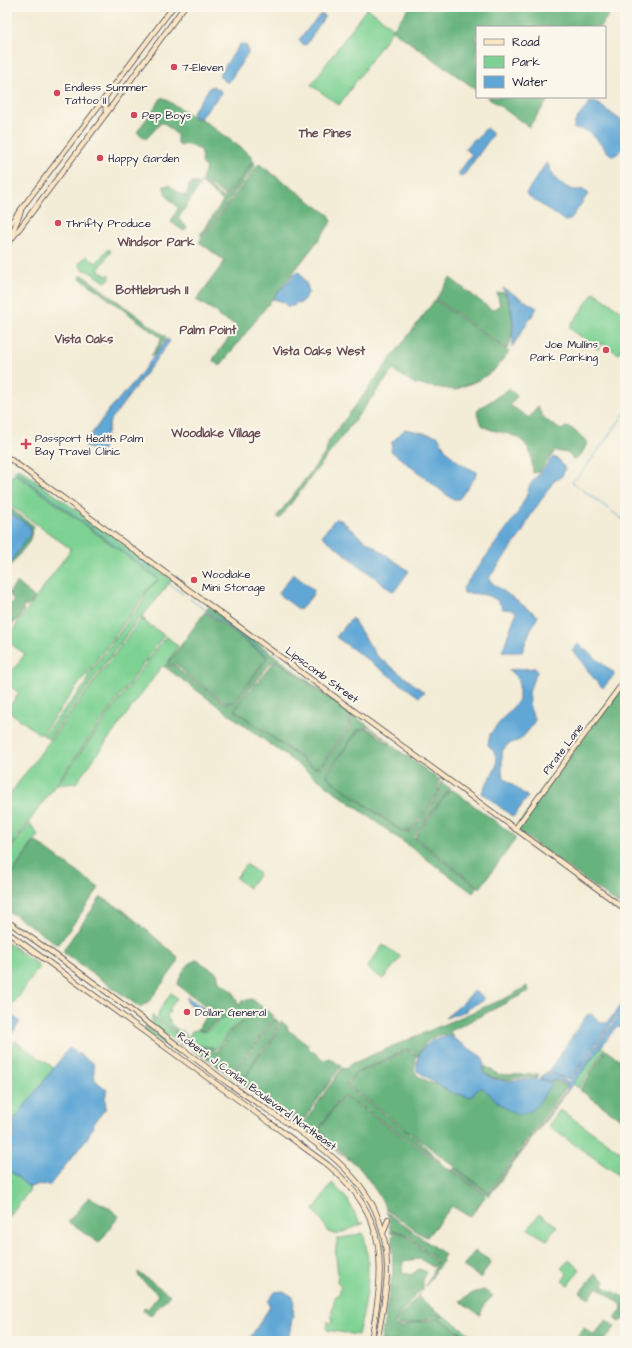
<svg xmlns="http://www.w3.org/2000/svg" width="632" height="1348" font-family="'Architects Daughter',sans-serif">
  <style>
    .green { fill: #7dd193; stroke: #507a67 }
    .forest { fill: #66b37d; stroke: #446a5c; fill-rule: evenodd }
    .water { fill: #60a7d6; stroke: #416488 }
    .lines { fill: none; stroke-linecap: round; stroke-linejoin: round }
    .stream { stroke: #60a7d6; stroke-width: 1 }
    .secondary-casing { stroke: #414052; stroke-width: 6 }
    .secondary { stroke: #fbe6c4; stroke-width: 4.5 }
    .poi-dot { fill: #d1495b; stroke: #fbf7ec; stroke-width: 1.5 }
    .labels { text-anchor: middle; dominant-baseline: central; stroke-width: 4; stroke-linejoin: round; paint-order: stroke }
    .poi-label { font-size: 11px; fill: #22223b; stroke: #fbf7ec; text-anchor: start }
    .street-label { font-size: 11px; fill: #22223b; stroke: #fbf7ec }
    .neighbourhood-label { font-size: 12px; font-weight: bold; fill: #684c54; stroke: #fbf7ec }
  </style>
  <rect width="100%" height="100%" fill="#fbf7ec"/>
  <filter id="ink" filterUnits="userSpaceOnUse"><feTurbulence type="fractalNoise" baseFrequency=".025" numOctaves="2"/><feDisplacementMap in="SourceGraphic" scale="8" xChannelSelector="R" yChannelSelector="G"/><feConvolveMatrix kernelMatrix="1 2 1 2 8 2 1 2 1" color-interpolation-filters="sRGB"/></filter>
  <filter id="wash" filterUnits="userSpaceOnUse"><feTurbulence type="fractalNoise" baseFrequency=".012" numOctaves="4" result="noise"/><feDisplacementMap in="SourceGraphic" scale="16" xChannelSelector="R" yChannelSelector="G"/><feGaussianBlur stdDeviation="0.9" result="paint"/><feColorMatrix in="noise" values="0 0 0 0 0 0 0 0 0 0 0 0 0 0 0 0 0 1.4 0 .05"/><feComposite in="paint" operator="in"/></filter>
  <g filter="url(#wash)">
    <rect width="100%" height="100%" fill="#f3ecd6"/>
    <!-- green -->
    <g class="green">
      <polygon points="367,8 394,28 339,105 311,85"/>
      <polygon points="108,249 111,251 98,270 107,276 110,274 109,276 111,278 105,282 94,274 81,268 79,263 86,256 96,263"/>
      <polygon points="594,292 625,314 625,344 618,354 602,343 598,349 569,328"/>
      <polygon points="18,468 172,580 142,617 146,621 139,618 49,739 43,735 86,684 88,675 144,600 146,592 159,579 15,472"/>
      <polygon points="14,473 158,579 145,592 142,599 41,735 7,710 19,693 7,684 7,678 25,654 7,641 7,638 71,549 7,503 7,483"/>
      <polygon points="141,619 164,635 7,852 7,798"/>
      <polygon points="166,636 178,646 165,667 162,666 76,783 57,785"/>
      <polygon points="30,823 38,835 7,880 7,854"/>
      <polygon points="246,864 259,874 249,888 236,878"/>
      <polygon points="7,942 40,966 15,1002 11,1004 7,1001"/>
      <polygon points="383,945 401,957 383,979 367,968"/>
      <polygon points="171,993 177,998 169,1009 170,1013 167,1013 168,1020 171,1021 169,1023 181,1032 182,1030 189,1041 158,1018 159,1011"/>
      <path d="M231,1015L239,1016L243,1020L229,1030L216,1050L213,1047C204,1046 193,1047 189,1037L192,1031L197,1030L205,1032L222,1019Z"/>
      <polygon points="152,1016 189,1042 182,1045 152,1024"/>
      <polygon points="145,1026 173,1044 179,1051 175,1052 144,1030"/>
      <polygon points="15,1041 54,1068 7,1129 7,1052"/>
      <polygon points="601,1047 605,1049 579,1088 573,1084"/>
      <polygon points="559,1111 562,1111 625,1155 625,1169 620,1176 548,1126"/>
      <polygon points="11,1172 30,1187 29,1191 7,1220 7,1186 12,1180 7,1175"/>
      <polygon points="332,1183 347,1199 360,1223 364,1223 336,1235 329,1232 314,1210"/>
      <polygon points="539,1214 557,1226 547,1240 528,1229"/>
      <path d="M363,1233C373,1268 367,1301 358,1335L327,1330L328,1321L330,1323L333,1320L331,1316L335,1297L339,1294L341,1286L337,1282C340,1268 332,1252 338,1239Z"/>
      <polygon points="569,1260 580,1269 568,1285 562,1281 567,1274 561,1268"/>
      <polygon points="432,1315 445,1317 480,1341 475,1341 440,1318 427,1319"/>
    </g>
    <!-- forest -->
    <g class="forest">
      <polygon points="410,7 596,7 599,9 614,7 600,27 477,27 477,90 392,30"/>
      <polygon points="162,97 195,118 200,118 252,156 253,159 251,164 226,196 202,180 206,168 202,163 201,150 187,144 180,146 177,141 177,135 164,123 161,123 146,139 137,132"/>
      <polygon points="487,97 550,97 529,127"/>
      <polygon points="254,161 255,166 202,236 200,235 223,201 200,182 203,182 222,197 227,197"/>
      <polygon points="259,164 329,215 332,221 320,238 220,366 213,361 214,358 237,327 234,324 219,317 218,313 196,300 225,261 199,242"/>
      <path d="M192,183H198L200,185L178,219L187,227L184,231L171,222L178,208C172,201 164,196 164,186L169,185L182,195H187L189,185Z"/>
      <polygon points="82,275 166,337 154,355 151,356 162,339 160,337 80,278"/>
      <path d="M450,278L492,310L500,305L497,293L504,292C513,308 516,333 507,349L436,299Z"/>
      <polygon points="435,300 509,352 494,370 481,379 455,390 415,384 393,370 279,519 277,516 326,452 328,442"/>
      <path d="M509,389L517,396L510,405L529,418L538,406C541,419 551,423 561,430L566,427L571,428L588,442L581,455L574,460L568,453L555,451L539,472L533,473C532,465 532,455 528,448C516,427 487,436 480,422C478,419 478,414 477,410Z"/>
      <polygon points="7,506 34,526 29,542 7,570 7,567 25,541 7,522"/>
      <polygon points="17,582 35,598 28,606 22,607 24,610 19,619 7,628 7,604 10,604 14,601 9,593"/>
      <path d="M209,606L392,744L368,726L358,730L326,773L329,779L402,832H411L440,793L439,786L441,782L451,789L447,792L413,837L477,887L473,893L165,667L167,664L170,666H176L185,675L224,703H235L268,657L206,611ZM277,660L353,715L351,720V727L321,767L314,768L234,710L270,663Z"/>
      <polygon points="205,612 267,657 234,702 225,702 186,674 176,664 170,665 168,663"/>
      <polygon points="277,661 352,715 349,720 350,726 320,766 314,767 235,710 272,664"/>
      <polygon points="625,681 625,909 515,829"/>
      <polygon points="367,728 440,780 437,786 439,792 410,831 402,831 329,778 327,774 358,731"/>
      <polygon points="453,790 515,836 515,840 480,888 415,837 448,792"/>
      <polygon points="35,841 99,888 59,944 55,943 15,915 7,912 7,882"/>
      <polygon points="101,897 123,910 178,957 176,965 147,1004 144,1004 141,1008 63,952 66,946"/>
      <path d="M197,960L217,973L219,981L233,992L239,1006L242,1001L252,999L272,1015L273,1020L234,1071L230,1072L192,1050L194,1046L213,1048L216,1053L230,1031L245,1020L240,1014C224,1013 216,1022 204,1031L198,1029L210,1009L178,985C179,976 188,961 197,960Z"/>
      <path d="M527,986L529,991L449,1032L455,1037C440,1029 422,1041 418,1057L413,1051L407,1049L356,1073L346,1083V1085L419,1141L441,1162L351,1099L342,1095L318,1130L323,1133L325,1141L350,1160L299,1124L306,1120L342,1068L345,1069L349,1065L508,997Z"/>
      <polygon points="274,1018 279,1022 269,1044 258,1054 242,1084 216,1065 229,1073 235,1072 274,1021"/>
      <polygon points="281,1022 287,1026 288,1030 309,1045 308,1048 324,1060 330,1058 341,1066 304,1119 298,1123 243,1086 245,1078 259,1055 270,1045"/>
      <polygon points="408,1050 416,1056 414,1070 418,1076 433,1084 435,1083 452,1093 469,1096 471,1097 479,1088 483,1088 512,1112 536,1106 554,1080 567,1086 488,1192 347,1084 356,1074"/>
      <polygon points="606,1050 625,1063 625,1122 580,1090"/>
      <path d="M485,1066L499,1075L539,1074L537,1078C518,1075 501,1086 484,1072Z"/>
      <polygon points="565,1092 566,1093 489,1196 452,1170 455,1168 489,1193"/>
      <polygon points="342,1097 350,1100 484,1194 485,1197 470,1217 452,1206 427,1237 419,1233 388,1211 377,1192 362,1171 346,1155 326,1139 324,1133 319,1130"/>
      <polygon points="89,1197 108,1207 119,1216 99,1243 68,1222"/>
      <polygon points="386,1212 445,1255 442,1259 443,1260 426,1286 438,1261 408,1235 394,1230 391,1234 389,1221 390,1219"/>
      <polygon points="394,1231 407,1236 437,1262 433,1267 420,1259 403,1261 402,1272 411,1275 419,1269 427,1272 423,1280 423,1290 417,1293 393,1323 400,1328 418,1322 440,1319 472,1341 381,1341 393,1271 392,1238"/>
      <polygon points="475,1251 491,1261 481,1278 463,1266"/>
      <polygon points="138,1272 170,1295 150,1316 143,1310 144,1307 148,1309 159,1295 139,1277"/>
      <polygon points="595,1274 605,1281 603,1286 625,1298 625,1319 618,1322 615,1319 622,1309 621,1304 597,1287 589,1299 580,1292"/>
      <polygon points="484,1290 493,1296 484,1305 480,1315 460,1301 473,1293"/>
      <polygon points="421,1293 418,1297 445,1317 432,1315 427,1319 400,1326 395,1322"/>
      <polygon points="606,1320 615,1327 604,1341 592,1339 576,1341 578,1335 584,1328 594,1335"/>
    </g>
    <!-- water -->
    <g class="water">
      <path d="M322,14L325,16L306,45L302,44L299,40C302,36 319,15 322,14Z"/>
      <polygon points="240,44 247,46 248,53 230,80 228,82 224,81 219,75"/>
      <polygon points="213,86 221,91 220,95 200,118 195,118 192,113 210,87"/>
      <path d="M594,101L625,123C625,134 627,151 613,156C598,147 595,127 574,129C573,118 585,112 589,103Z"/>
      <polygon points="486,128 492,133 492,136 463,176 460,177 458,174 472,154 465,149 473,140 477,139"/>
      <path d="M547,162C552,176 559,187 575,190C579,190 582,189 587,191L588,194L570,220L565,221L527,195L526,193Z"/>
      <polygon points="299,272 307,285 309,292 300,304 296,302 294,306 290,306 288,308 284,302 273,299 295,273"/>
      <path d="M503,288L537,308L512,347C514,325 514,307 503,288Z"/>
      <polygon points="167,339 170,341 110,421 103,449 101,452 85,447 86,442 108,411 136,380"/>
      <path d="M405,429L438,436C446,455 459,464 477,472L474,479L459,499H452L391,451L392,442Z"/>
      <path d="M553,457L558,459L565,468L562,476L553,482L529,518L522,533L489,578L492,583L538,616L529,633L522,652H502L516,613L514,610L503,609C496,593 480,594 464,593L463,588L517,514L526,497L530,485Z"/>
      <polygon points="7,511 30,526 31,533 7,567"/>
      <polygon points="335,519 341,520 359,536 409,571 396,589 392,591 322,536"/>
      <polygon points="293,574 314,590 312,596 300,610 278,594"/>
      <polygon points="352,618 377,656 424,692 419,697 336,637"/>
      <path d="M578,644L615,674L603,688C590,677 584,662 572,651Z"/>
      <path d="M535,668L537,672C528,691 525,700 535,720L528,731L520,740L508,744L502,751V773L505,779L528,797L513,817L482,793C489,774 508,764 488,745L490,734L519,700V680L509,670Z"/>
      <polygon points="474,991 483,997 483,1001 467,1008 466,1011 445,1018 461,1005"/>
      <polygon points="187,997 205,1009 205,1012 203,1013 187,1002"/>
      <polygon points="625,1000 625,1005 569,1080 548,1072 587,1015 591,1014 602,1023 607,1023"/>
      <polygon points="625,1008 625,1022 621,1028 617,1026 566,1093 568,1085 555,1079 552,1082 540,1078 546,1073 550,1075 556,1075 567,1082 570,1081"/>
      <polygon points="7,1011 20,1022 11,1035 7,1034"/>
      <path d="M445,1036H450L482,1057L484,1061L483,1072C505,1092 533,1070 552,1084L551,1086C544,1093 539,1105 531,1111C513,1122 494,1098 483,1088H479L471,1097L452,1093L417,1071C415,1052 427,1040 445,1036Z"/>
      <path d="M69,1048L93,1063L95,1080L107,1090L105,1098L106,1108L94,1123L88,1137L49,1186L40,1184L30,1187C22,1184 19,1176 11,1172L7,1175V1129Z"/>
      <polygon points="283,1291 292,1296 294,1299 293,1314 288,1341 248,1341 268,1310 270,1307 268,1301 275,1292"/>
    </g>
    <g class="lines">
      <!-- stream -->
      <g class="stream">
        <polyline points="625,413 583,471 572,482 625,521"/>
        <polyline points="7,465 160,577"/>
        <polyline points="167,582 183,594"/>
        <polyline points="190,599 267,654"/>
      </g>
    </g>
  </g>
  <g filter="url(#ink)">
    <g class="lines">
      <defs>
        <g id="secondary">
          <polyline points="105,99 106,114"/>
          <polyline points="7,228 173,7"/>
          <polyline points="9,241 21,211"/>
          <polyline points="7,245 106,114 184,7"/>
          <polyline points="7,457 625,909"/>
          <polyline points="515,829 625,680"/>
          <path d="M7,921C52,952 96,984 140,1017C171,1040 201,1064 232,1086C280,1120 350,1156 375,1210C395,1254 386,1296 377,1341"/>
          <path d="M7,932L328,1165C391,1217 384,1269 371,1341"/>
          <polyline points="384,1231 388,1219"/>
        </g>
      </defs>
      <!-- secondary casing -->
      <use href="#secondary" class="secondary-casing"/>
      <!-- secondary -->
      <use href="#secondary" class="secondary"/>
    </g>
  </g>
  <!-- markers -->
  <g class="poi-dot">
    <circle cx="174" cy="67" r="4"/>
    <circle cx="57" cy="93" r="4"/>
    <circle cx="134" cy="115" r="4"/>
    <circle cx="100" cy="158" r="4"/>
    <circle cx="58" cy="223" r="4"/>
    <circle cx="606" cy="350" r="4"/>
    <path d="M24 438h4v4h4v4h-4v4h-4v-4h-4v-4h4z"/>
    <circle cx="194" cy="580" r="4"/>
    <circle cx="187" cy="1012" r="4"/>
  </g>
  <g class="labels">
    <!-- poi labels -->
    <g class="poi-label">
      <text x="182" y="67">7-Eleven</text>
      <text x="65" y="87">Endless Summer<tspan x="65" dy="13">Tattoo II</tspan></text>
      <text x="142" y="115">Pep Boys</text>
      <text x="108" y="158">Happy Garden</text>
      <text x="66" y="223">Thrifty Produce</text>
      <text x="598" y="344" text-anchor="end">Joe Mullins<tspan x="598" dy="13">Park Parking</tspan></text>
      <text x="35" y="438">Passport Health Palm<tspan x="35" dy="13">Bay Travel Clinic</tspan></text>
      <text x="202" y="574">Woodlake<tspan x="202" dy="13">Mini Storage</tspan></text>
      <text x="195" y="1012">Dollar General</text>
    </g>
    <!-- street labels -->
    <g class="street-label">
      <text transform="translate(322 675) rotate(36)">Lipscomb Street</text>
      <text transform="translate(563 749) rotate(-53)">Pirate Lane</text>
      <text transform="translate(257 1091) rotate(36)">Robert J Conlan Boulevard Northeast</text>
    </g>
    <!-- neighbourhood labels -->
    <g class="neighbourhood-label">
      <text x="325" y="133">The Pines</text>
      <text x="156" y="242">Windsor Park</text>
      <text x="152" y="290">Bottlebrush II</text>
      <text x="208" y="330">Palm Point</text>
      <text x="84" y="339">Vista Oaks</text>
      <text x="319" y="351">Vista Oaks West</text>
      <text x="216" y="433">Woodlake Village</text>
    </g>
  </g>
  <!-- margin -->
  <rect width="632" height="1348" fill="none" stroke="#fbf7ec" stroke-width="24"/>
  <!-- legend -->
  <rect x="476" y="26" width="130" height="72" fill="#fbf7ec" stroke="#a4a2a5"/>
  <rect x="484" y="39" width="20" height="6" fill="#fbe6c4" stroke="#a4a2a5"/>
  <text x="512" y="46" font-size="12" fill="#22223b">Road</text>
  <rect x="484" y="56" width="20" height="12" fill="#7dd193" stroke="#a4a2a5"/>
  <text x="512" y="66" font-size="12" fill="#22223b">Park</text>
  <rect x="484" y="76" width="20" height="12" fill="#60a7d6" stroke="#a4a2a5"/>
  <text x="512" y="86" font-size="12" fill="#22223b">Water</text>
</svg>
